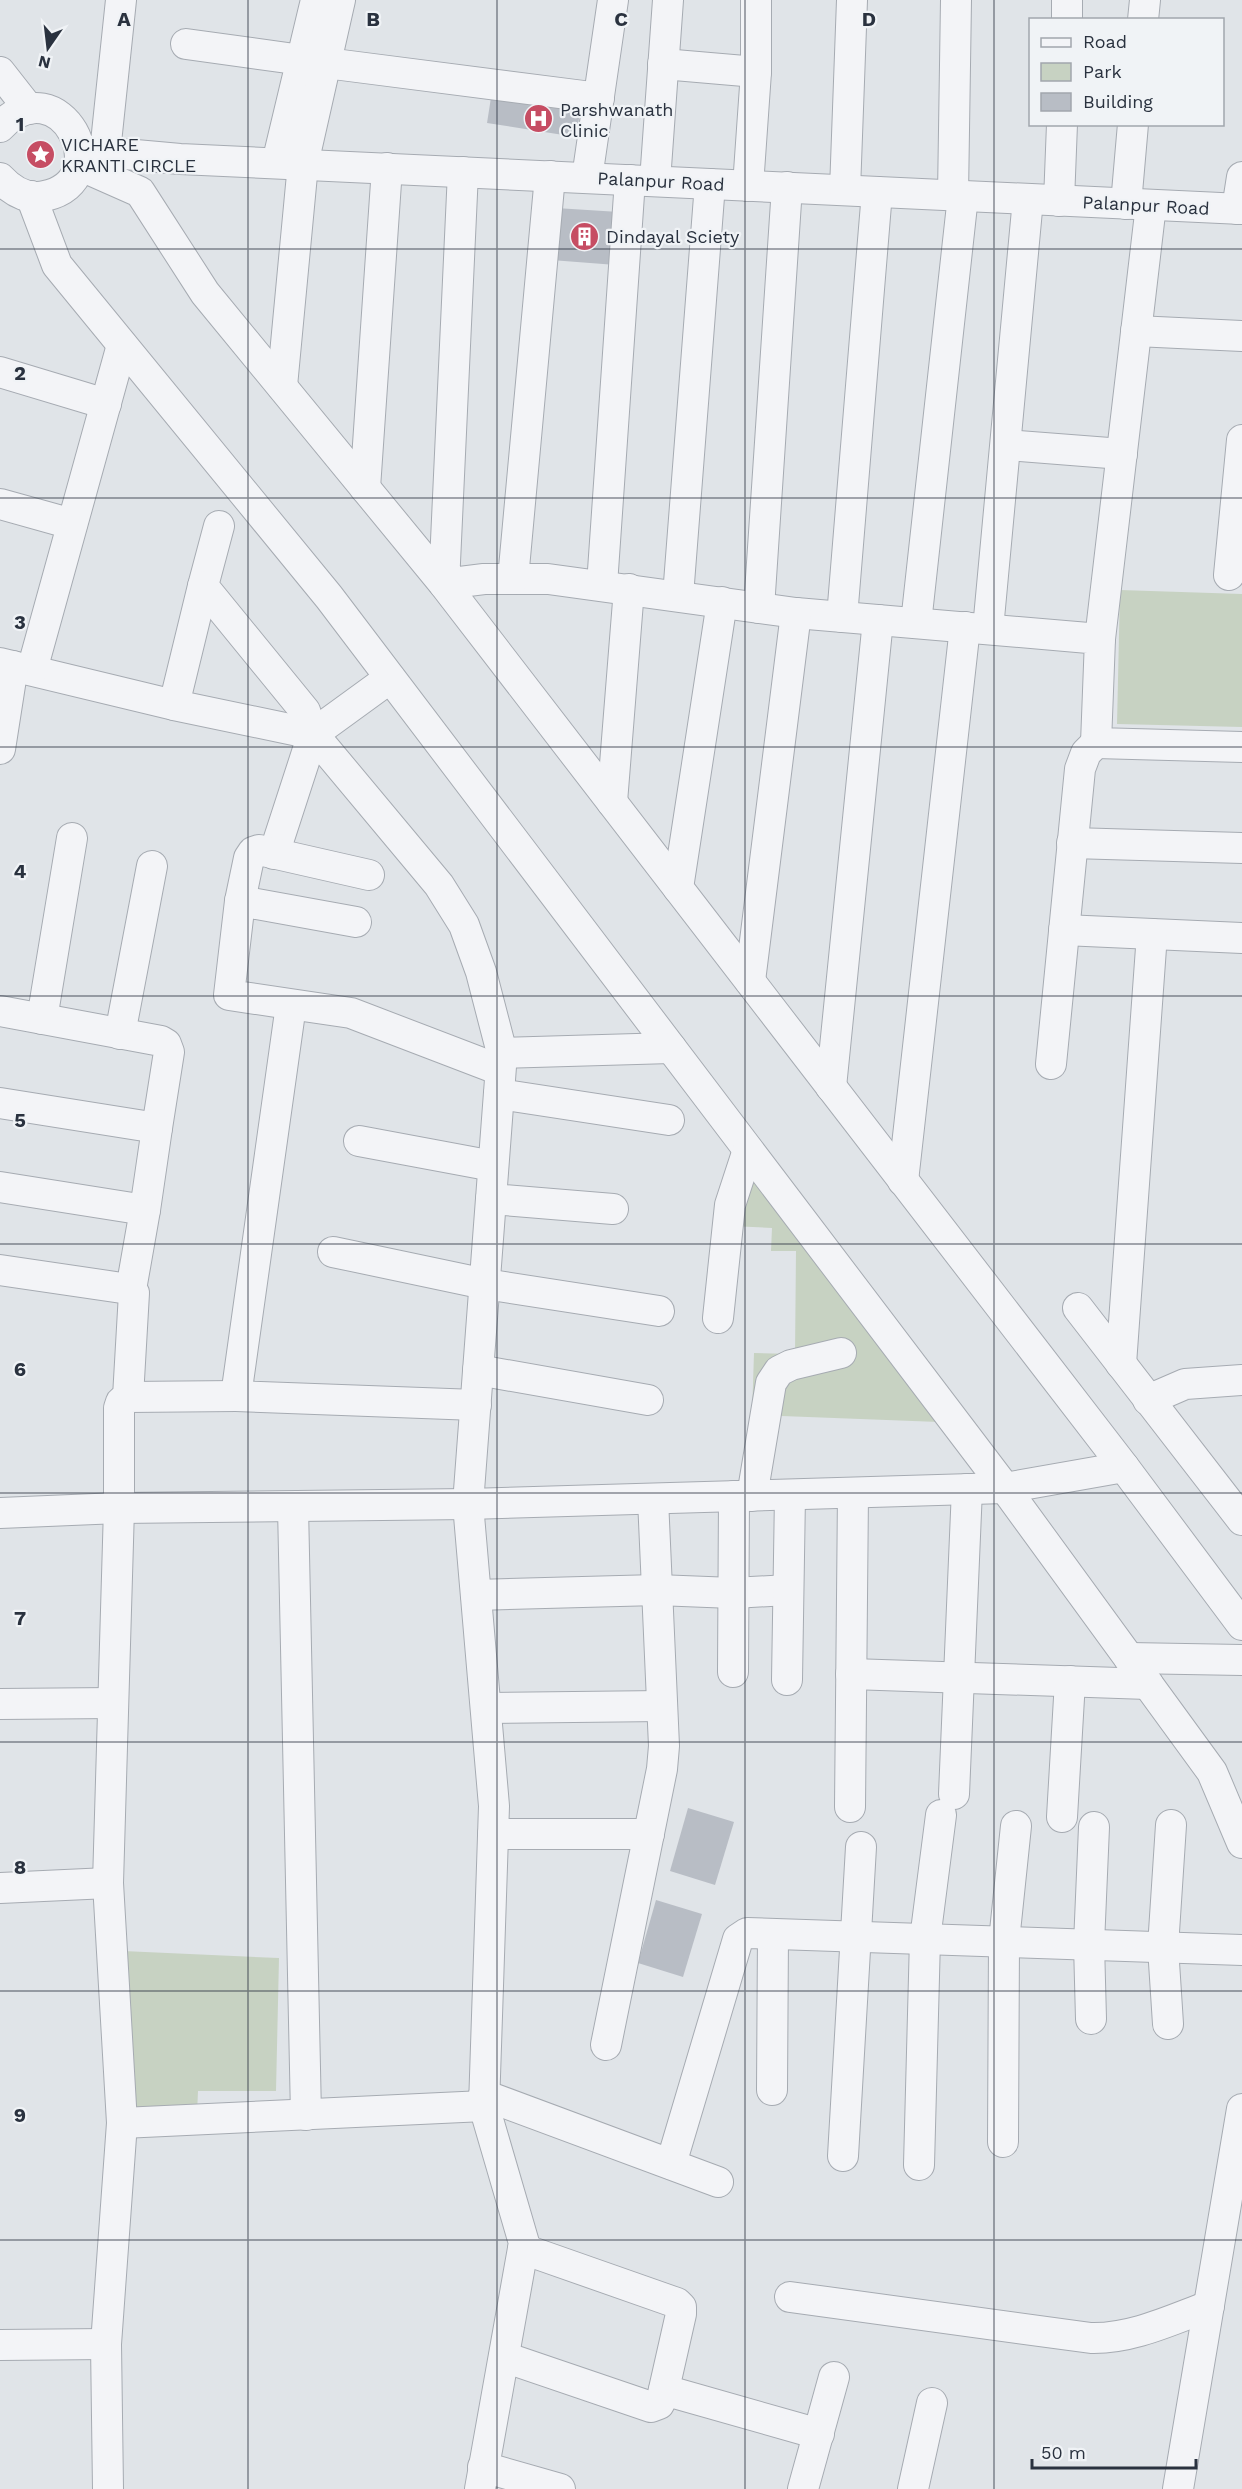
<svg xmlns="http://www.w3.org/2000/svg" width="1242" height="2489" font-family="'Work Sans',sans-serif">
  <style>
    .green { fill: #c7d2c2 }
    .building { fill: #b8bdc5 }
    .lines { fill: none; stroke-linecap: round; stroke-linejoin: round }
    .minor-casing { stroke: #a6abb2; stroke-width: 32 }
    .minor { stroke: #f3f4f7; stroke-width: 30 }
    .grid { fill: none; stroke: #2a323f; stroke-width: 1.5; stroke-opacity: 0.55 }
    .labels { text-anchor: middle; dominant-baseline: central; stroke-width: 4.5; stroke-linejoin: round; paint-order: stroke }
    .poi-label { font-size: 18px; fill: #2a323f; stroke: #f0f3f6; text-anchor: start }
    .street-label { font-size: 18px; fill: #2a323f; stroke: #f0f3f6 }
    .grid-label { font-size: 20px; text-anchor: middle; font-weight: bold; fill: #2a323f; stroke: #f0f3f6; stroke-width: 4.5; stroke-linejoin: round; paint-order: stroke }
  </style>
  <rect width="100%" height="100%" fill="#e0e4e8"/>
  <!-- green -->
  <g class="green">
    <polygon points="1120,590 1242,594 1242,727 1117,724"/>
    <polygon points="748,1158 939,1422 752,1415 754,1353 795,1354 796,1251 771,1251 772,1228 730,1226"/>
    <polygon points="123,1951 279,1958 276,2091 198,2091 197,2114 126,2118"/>
  </g>
  <!-- building -->
  <g class="building">
    <polygon points="492,91 581,106 576,137 487,123"/>
    <polygon points="556,208 619,212 616,265 551,260"/>
    <polygon points="688,1808 734,1822 715,1885 670,1871"/>
    <polygon points="656,1900 702,1914 683,1977 638,1963"/>
  </g>
  <g class="lines">
    <defs>
      <g id="minor">
        <polyline points="1067,20 1067,0"/>
        <polyline points="1143,20 1145,0"/>
        <polyline points="186,44 302,60"/>
        <polyline points="326,63 599,98"/>
        <polyline points="663,64 756,72"/>
        <polyline points="0,72 29,109"/>
        <path d="M0,127C59,63 120,180 45,196C27,200 12,191 0,178"/>
        <polyline points="80,150 180,159 1242,209"/>
        <polyline points="105,152 121,0"/>
        <polyline points="277,163 316,0"/>
        <polyline points="79,165 140,192 205,293 444,584 1124,1467 1242,1625"/>
        <polyline points="463,172 444,584 484,579 548,579 796,613 1100,639 1096,743 1242,747"/>
        <polyline points="587,178 613,0"/>
        <polyline points="655,181 668,0"/>
        <polyline points="748,186 756,72 756,0"/>
        <polyline points="845,190 852,0"/>
        <polyline points="953,195 956,0"/>
        <polyline points="31,196 57,265 329,597 1005,1488 1212,1772 1242,1843"/>
        <polyline points="1059,201 1062,124"/>
        <polyline points="1126,204 1133,124"/>
        <polyline points="1237,209 1242,177"/>
        <polyline points="1136,331 1242,336"/>
        <polyline points="0,372 106,404"/>
        <polyline points="282,386 303,164 340,0"/>
        <polyline points="1006,445 1122,454"/>
        <polyline points="365,488 387,168"/>
        <polyline points="0,504 72,524"/>
        <polyline points="219,526 203,586 305,711 313,734 274,854"/>
        <polyline points="1229,575 1242,440"/>
        <polyline points="513,579 550,176"/>
        <polyline points="602,585 630,180"/>
        <polyline points="678,596 710,184"/>
        <polyline points="759,608 787,187"/>
        <polyline points="842,617 877,192"/>
        <polyline points="916,623 963,196"/>
        <polyline points="988,629 1028,199"/>
        <polyline points="1100,639 1151,205"/>
        <polyline points="0,663 174,705 313,734 439,885 464,925 481,972 502,1053 468,1504 494,1806 484,2106 524,2243 480,2489"/>
        <polyline points="32,670 122,345"/>
        <polyline points="174,705 203,586"/>
        <polyline points="313,734 390,678"/>
        <polyline points="0,749 13,666"/>
        <polyline points="612,802 629,589"/>
        <polyline points="1072,843 1242,848"/>
        <polyline points="678,888 722,602"/>
        <polyline points="240,901 249,858 253,852 259,850 369,875"/>
        <polyline points="356,922 240,901 229,995 351,1013 500,1070"/>
        <polyline points="1064,930 1242,938"/>
        <polyline points="750,981 796,613"/>
        <polyline points="291,1005 236,1396 476,1405"/>
        <polyline points="0,1011 161,1041 166,1044 169,1052 157,1128 0,1103"/>
        <polyline points="42,1019 72,838"/>
        <polyline points="120,1034 152,866"/>
        <polyline points="502,1053 671,1048"/>
        <polyline points="1051,1064 1080,769 1086,753 1096,743"/>
        <polyline points="831,1087 878,620"/>
        <polyline points="499,1094 669,1120"/>
        <polyline points="359,1141 493,1166"/>
        <polyline points="903,1181 965,627"/>
        <polyline points="0,1187 145,1210 157,1128"/>
        <polyline points="491,1199 613,1209"/>
        <polyline points="333,1252 485,1284 659,1311"/>
        <polyline points="0,1270 122,1288 128,1288 132,1284 145,1210"/>
        <polyline points="1078,1308 1242,1520"/>
        <polyline points="718,1318 730,1205 748,1150"/>
        <polyline points="1121,1364 1152,934"/>
        <polyline points="478,1370 648,1400"/>
        <polyline points="128,1397 134,1293"/>
        <polyline points="1148,1400 1185,1384 1242,1380"/>
        <polyline points="752,1496 771,1383 779,1371 791,1365 841,1353"/>
        <polyline points="293,1507 306,2115"/>
        <polyline points="0,1513 119,1508 468,1504 1005,1488 1124,1467"/>
        <polyline points="476,1595 657,1590 733,1593 788,1590"/>
        <polyline points="1129,1658 1242,1660"/>
        <polyline points="733,1672 734,1496"/>
        <polyline points="851,1674 1148,1684"/>
        <polyline points="787,1680 790,1495"/>
        <polyline points="0,1704 113,1703"/>
        <polyline points="486,1708 662,1706"/>
        <polyline points="954,1794 967,1489"/>
        <polyline points="850,1807 853,1493"/>
        <polyline points="1062,1817 1070,1681"/>
        <polyline points="493,1834 649,1834"/>
        <polyline points="0,1888 108,1883"/>
        <polyline points="1091,2019 1089,1944 1094,1827"/>
        <polyline points="1168,2024 1163,1947 1171,1825"/>
        <polyline points="606,2045 662,1769 664,1746 653,1499"/>
        <polyline points="772,2090 773,1934"/>
        <polyline points="484,2095 718,2182"/>
        <polyline points="122,2123 484,2106"/>
        <polyline points="1003,2142 1004,1941 1016,1826"/>
        <polyline points="843,2156 861,1847"/>
        <polyline points="671,2164 738,1939 747,1933 1242,1950"/>
        <polyline points="919,2165 925,1939 941,1815"/>
        <path d="M790,2297L1091,2338C1132,2339 1171,2320 1209,2306"/>
        <polyline points="0,2345 106,2344"/>
        <polyline points="504,2357 651,2407 659,2404 662,2398 681,2314 681,2307 677,2303 523,2249"/>
        <polyline points="664,2390 819,2434"/>
        <polyline points="483,2467 560,2489"/>
        <polyline points="108,2489 106,2344 122,2123 108,1883 119,1508 119,1408 121,1402 128,1397 236,1396"/>
        <polyline points="803,2489 834,2377"/>
        <polyline points="913,2489 932,2403"/>
        <polyline points="1178,2489 1242,2109"/>
      </g>
    </defs>
    <!-- minor casing -->
    <use href="#minor" class="minor-casing"/>
    <!-- minor -->
    <use href="#minor" class="minor"/>
  </g>
  <!-- grid -->
  <path class="grid" d="M248,0V2489M497,0V2489M745,0V2489M994,0V2489M0,249H1242M0,498H1242M0,747H1242M0,996H1242M0,1244H1242M0,1493H1242M0,1742H1242M0,1991H1242M0,2240H1242"/>
  <!-- icons -->
  <defs>
    <symbol id="hospital-disc" viewBox="-11 -11 22 22"><circle r="9.5" fill="#c64d63" stroke="#f0f3f6"/><path d="M-5-5h3v3.5h4V-5h3V5h-3V1.5h-4V5h-3Z" fill="#fff"/></symbol>
    <symbol id="sight-disc" viewBox="-11 -11 22 22"><circle r="9.5" fill="#c64d63" stroke="#f0f3f6"/><path d="M0-6L1.8-2.2L6-1.7L2.9 1.2L3.7 5.4L0 3.3L-3.7 5.4L-2.9 1.2L-6-1.7L-1.8-2.2Z" fill="#fff"/></symbol>
    <symbol id="building-disc" viewBox="-11 -11 22 22"><circle r="9.5" fill="#c64d63" stroke="#f0f3f6"/><path d="M-4-6H4V6H1V3H-1V6H-4ZM-2.5-4.3h1.7v1.8h-1.7ZM.8-4.3h1.7v1.8H.8ZM-2.5-1h1.7V.8h-1.7ZM.8-1h1.7V.8H.8Z" fill="#fff"/></symbol>
  </defs>
  <g fill-rule="evenodd">
    <use href="#hospital-disc" x="522" y="102" width="33" height="33"/>
    <use href="#sight-disc" x="24" y="138" width="33" height="33"/>
    <use href="#building-disc" x="568" y="220" width="33" height="33"/>
  </g>
  <g class="labels">
    <!-- poi labels -->
    <g class="poi-label">
      <text x="560" y="109">Parshwanath<tspan x="560" dy="21">Clinic</tspan></text>
      <text x="61" y="144">VICHARE<tspan x="61" dy="21">KRANTI CIRCLE</tspan></text>
      <text x="606" y="236">Dindayal Sciety</text>
    </g>
    <!-- street labels -->
    <g class="street-label">
      <text transform="translate(661 181) rotate(3)">Palanpur Road</text>
      <text transform="translate(1146 205) rotate(3)">Palanpur Road</text>
    </g>
  </g>
  <g class="grid-label">
    <text x="124" y="26">A</text>
    <text x="373" y="26">B</text>
    <text x="621" y="26">C</text>
    <text x="869" y="26">D</text>
    <text x="20" y="131">1</text>
    <text x="20" y="380">2</text>
    <text x="20" y="629">3</text>
    <text x="20" y="878">4</text>
    <text x="20" y="1127">5</text>
    <text x="20" y="1376">6</text>
    <text x="20" y="1625">7</text>
    <text x="20" y="1874">8</text>
    <text x="20" y="2122">9</text>
  </g>
  <!-- legend -->
  <rect x="1029" y="18" width="195" height="108" fill="#f0f3f6" stroke="#a1a6ad" stroke-width="1.5"/>
  <rect x="1041" y="38" width="30" height="9" fill="#f3f4f7" stroke="#a1a6ad" stroke-width="1.5"/>
  <text x="1083" y="48" font-size="18" fill="#2a323f">Road</text>
  <rect x="1041" y="63" width="30" height="18" fill="#c7d2c2" stroke="#a1a6ad" stroke-width="1.5"/>
  <text x="1083" y="78" font-size="18" fill="#2a323f">Park</text>
  <rect x="1041" y="93" width="30" height="18" fill="#b8bdc5" stroke="#a1a6ad" stroke-width="1.5"/>
  <text x="1083" y="108" font-size="18" fill="#2a323f">Building</text>
  <!-- north arrow -->
  <g transform="translate(48 48) rotate(194)" stroke="#f0f3f6" stroke-width="4.5" paint-order="stroke">
  <path d="M0-4.5L10 22L0 15L-10 22Z" fill="#2a323f"/>
  <text y="-9" font-size="16" font-weight="bold" text-anchor="middle" fill="#2a323f">N</text>
  </g>
  <!-- scale -->
  <path d="M1032 2459v9h164v-9" fill="none" stroke="#2a323f" stroke-width="3"/>
  <text x="1041" y="2459" font-size="18" fill="#2a323f" stroke="#f0f3f6" stroke-width="4.5" paint-order="stroke">50 m</text>
</svg>
